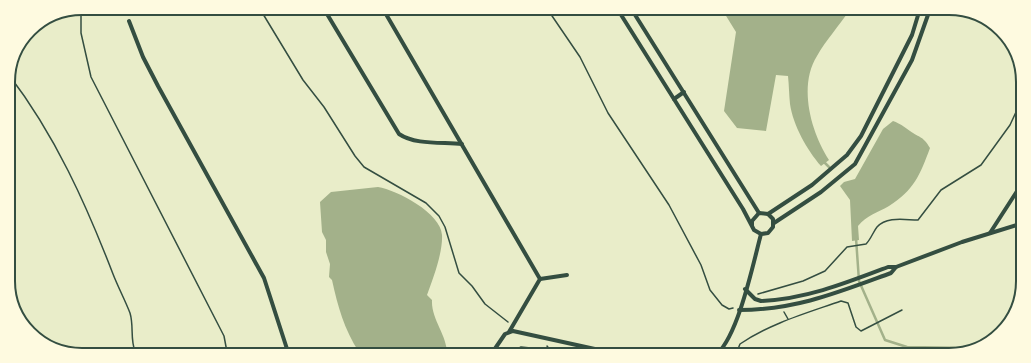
<svg xmlns="http://www.w3.org/2000/svg" width="1031" height="363" font-family="'Source Sans 3',sans-serif">
  <style>
    .water { fill: #a3b18a }
    .lines { fill: none; stroke-linecap: round; stroke-linejoin: round }
    .stream { stroke: #a3b18a; stroke-width: 2.5 }
    .path { stroke: #344e41; stroke-width: 1.5 }
    .minor { stroke: #344e41; stroke-width: 4 }
    .rim { fill: none; stroke: #344e41; stroke-width: 2 }
  </style>
  <rect width="100%" height="100%" fill="#e9edc9"/>
  <!-- water -->
  <g class="water">
    <path d="M723,11H849C839,26 826,40 817,56C798,86 811,132 829,160L821,166C807,150 793,125 790,104C789,95 789,85 788,76L776,75L766,131L737,128L724,111L736,32Z"/>
    <path d="M893,121C901,124 903,126 910,131C920,138 923,136 930,148C920,175 914,190 889,206C877,213 867,215 858,226L859,240L852,241L850,200L840,186L844,182L855,179L883,129Z"/>
    <path d="M378,187C397,190 441,213 442,235C443,252 433,279 427,295L432,300C431,319 447,335 447,353L359,352C344,329 338,307 332,280L329,277L330,264L326,252V240L322,232L320,202L331,192Z"/>
  </g>
  <g class="lines">
    <!-- stream -->
    <g class="stream">
      <polyline points="824,162 829,167"/>
      <polyline points="856,238 859,281 885,340 907,347 972,348"/>
    </g>
    <!-- path -->
    <g class="path">
      <polyline points="81,8 81,33 91,77 224,336 227,352"/>
      <polyline points="260,9 303,80 324,107 355,156 364,167 426,203 439,216 445,227 459,273 472,286 485,304 508,322"/>
      <polyline points="548,10 580,57 608,113 669,205 701,265 710,290 722,305 729,309 733,308"/>
      <path d="M9,75C55,135 86,204 113,274C118,287 125,300 130,313C134,326 130,339 135,351"/>
      <path d="M758,294L803,281L825,271L847,247L866,244C871,239 873,232 877,227C887,216 905,220 918,220L941,190L981,165L1010,125L1022,99"/>
      <polyline points="784,312 788,319"/>
      <polyline points="547,346 550,350 558,353"/>
      <polyline points="509,353 521,347 550,350"/>
      <path d="M736,354L740,344C771,323 807,313 841,301L848,303L856,327L861,331L902,310"/>
    </g>
    <!-- minor -->
    <g class="minor">
      <path d="M324,9L399,134C415,145 442,142 462,144"/>
      <polyline points="383,9 540,279 509,332"/>
      <polyline points="618,10 743,209 754,230 761,234 768,233 773,227 773,219 768,214 759,213 752,221 752,226"/>
      <polyline points="632,10 759,213"/>
      <polyline points="129,21 143,57 158,86 264,278 288,352"/>
      <polyline points="674,99 684,92"/>
      <polyline points="768,214 812,185 847,155 861,136 912,35 919,12"/>
      <polyline points="774,223 821,192 855,164 912,60 929,12"/>
      <polyline points="990,233 1021,185"/>
      <polyline points="540,279 567,275"/>
      <path d="M745,289L755,299L761,301C806,299 846,283 888,267H896L962,242L1020,224"/>
      <path d="M739,310C796,310 839,292 891,273L896,267"/>
      <polyline points="492,353 505,334 513,331 613,353"/>
      <path d="M717,354C739,333 753,264 761,234"/>
    </g>
  </g>
  <!-- crop -->
  <path d="M0 0H1031V363H0ZM82 15H949A67 67 0 0 1 1016 82V281A67 67 0 0 1 949 348H82A67 67 0 0 1 15 281V82A67 67 0 0 1 82 15Z" fill="#fefae0" fill-rule="evenodd"/>
  <path class="rim" d="M82 15H949A67 67 0 0 1 1016 82V281A67 67 0 0 1 949 348H82A67 67 0 0 1 15 281V82A67 67 0 0 1 82 15Z"/>
</svg>
